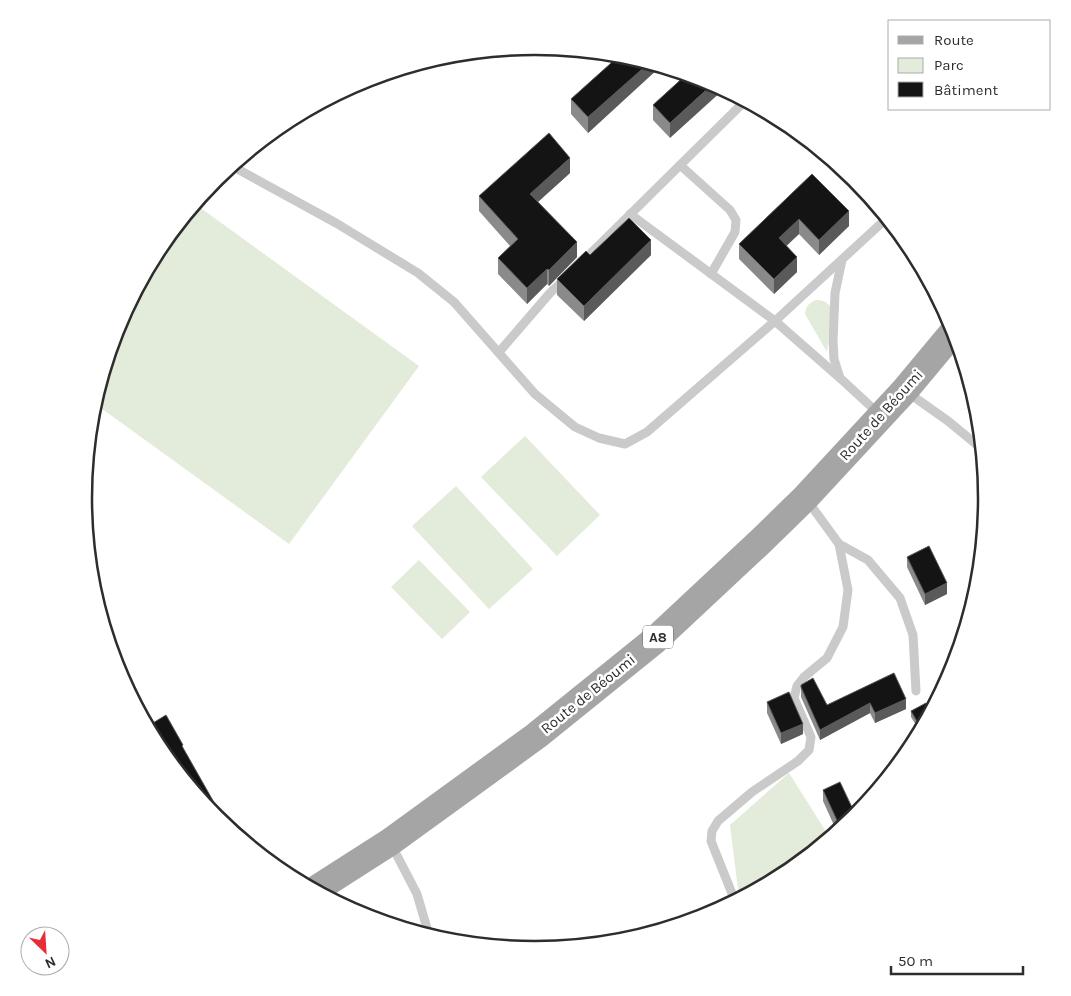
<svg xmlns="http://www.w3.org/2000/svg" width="1071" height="996" font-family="Karla,sans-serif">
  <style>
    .green { fill: #e3ebda }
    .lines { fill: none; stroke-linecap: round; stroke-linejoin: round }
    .service { stroke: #cacaca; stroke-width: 9 }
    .primary { stroke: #a5a5a5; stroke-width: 28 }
    .wall { fill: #8a8a8a }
    .shaded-wall { fill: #5a5a5a }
    .building { fill: #141414; stroke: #5a5a5a }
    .labels { text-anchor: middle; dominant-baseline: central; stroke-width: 5; stroke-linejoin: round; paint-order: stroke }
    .shield { fill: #fff; stroke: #6c6c6c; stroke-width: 1 }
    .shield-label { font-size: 14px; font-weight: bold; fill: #2d2d2d }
    .street-label { font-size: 15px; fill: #2d2d2d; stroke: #fff }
    .rim { fill: none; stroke: #2d2d2d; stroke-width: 2.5 }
  </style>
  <rect width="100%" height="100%" fill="#fff"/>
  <!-- green -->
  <g class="green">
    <polygon points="195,204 419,366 289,544 94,403 118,325 160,247"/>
    <path d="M815,300C823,300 826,301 831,307L827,352L805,314C806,307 808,304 815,300Z"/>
    <polygon points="525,436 600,515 557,556 481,477"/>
    <polygon points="456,486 533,569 489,609 412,526"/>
    <polygon points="419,560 470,612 442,639 391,587"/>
    <polygon points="789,773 830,838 786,874 742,897 738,889 730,825"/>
  </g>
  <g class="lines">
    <!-- service -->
    <g class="service">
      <polyline points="680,165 730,210 736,220 735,232 711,274"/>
      <polyline points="232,166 336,223 418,273 454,302 535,394 575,427 599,438 625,444 647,432 775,321 887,218"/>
      <polyline points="630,214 775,321 840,378 879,414"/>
      <polyline points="582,262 746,100"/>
      <polyline points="499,352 550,293 566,278"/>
      <polyline points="840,378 834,359 833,341 835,293 842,260"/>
      <polyline points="907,392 948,421 982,449"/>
      <polyline points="807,500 839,544 868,560 900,598 913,635 916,691"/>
      <polyline points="391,844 417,894 429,935"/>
      <polyline points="735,901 711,841 712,831 718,821 752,792 798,761 809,750 811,737 794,698 797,686 804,677 827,658 843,627 848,590 839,544"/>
    </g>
    <!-- primary -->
    <polyline class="primary" points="315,890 390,842 536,736 655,640 762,540 805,498 905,390 955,330"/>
  </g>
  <!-- wall -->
  <g class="wall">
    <polygon points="624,55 661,66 588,133 571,114 571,99"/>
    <polygon points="687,74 670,138 653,120 653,105"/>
    <polygon points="570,173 538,202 577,257 549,286 547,284 527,304 498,274 498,258 510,246 479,211 479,196"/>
    <polygon points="812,174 849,226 819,255 799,234 786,246 797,272 774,294 739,259 739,244"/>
    <polygon points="590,255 651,255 584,321 557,295 557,279"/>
    <polygon points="907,557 947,594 925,605 907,567"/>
    <polygon points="894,673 906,709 875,723 870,713 820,740 801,697 801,687 827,705"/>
    <polygon points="767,702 803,734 781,744 767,713"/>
    <polygon points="911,711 931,711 924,725 918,728 911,717"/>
    <polygon points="823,790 855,818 837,832 823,801"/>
  </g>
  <!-- shaded-wall -->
  <g class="shaded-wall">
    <polygon points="649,63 661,66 588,133 588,117"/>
    <polygon points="714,83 724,89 670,138 670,123"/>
    <polygon points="570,158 570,173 530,209 530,194"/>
    <polygon points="849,211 849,226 819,255 819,240"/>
    <polygon points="799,219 799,234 779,253 779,238"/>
    <polygon points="651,240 651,255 584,321 584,306"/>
    <polygon points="577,242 577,257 549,286 549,270"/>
    <polygon points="797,257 797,272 774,294 774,279"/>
    <polygon points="547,269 547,284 527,304 527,288"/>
    <polygon points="947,583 947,594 925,605 925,594"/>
    <polygon points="906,699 906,709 875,723 875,713"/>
    <polygon points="870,703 870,713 820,740 820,730"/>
    <polygon points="928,717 924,725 918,728 918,723"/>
    <polygon points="803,724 803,734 781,744 781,733"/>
    <polygon points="220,813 220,821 215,816"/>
  </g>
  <!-- building -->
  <g class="building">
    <polygon points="620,55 624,55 649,63 588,117 571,99"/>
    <polygon points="687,74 709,81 714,83 670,123 653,105"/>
    <polygon points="549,133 570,158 530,194 577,242 549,270 547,269 527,288 498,258 518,239 479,196"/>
    <polygon points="812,174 849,211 819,240 799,219 779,238 797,257 774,279 739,244"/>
    <polygon points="629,218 651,240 584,306 557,279 586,251 590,255"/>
    <polygon points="929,546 947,583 925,594 907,557"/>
    <polygon points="894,673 906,699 875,713 870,703 820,730 801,687 801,685 813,678 827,705"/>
    <polygon points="789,692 803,724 781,733 767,702"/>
    <polygon points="926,703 931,711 928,717 918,723 911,711"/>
    <polygon points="166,715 183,745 182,746 220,813 215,816 160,749 148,726"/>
    <polygon points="840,782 856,816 841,829 823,790"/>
  </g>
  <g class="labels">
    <!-- shield labels -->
    <rect class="shield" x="643" y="625.5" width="30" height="23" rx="4"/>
    <g class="shield-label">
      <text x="658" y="637">A8</text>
    </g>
    <!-- street labels -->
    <g class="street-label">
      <text transform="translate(881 415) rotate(-48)">Route de Béoumi</text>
      <text transform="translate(588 694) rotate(-39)">Route de Béoumi</text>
    </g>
  </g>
  <!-- crop -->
  <path d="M0 0H1071V996H0ZM92 498a443 443 0 1 1 886 0a443 443 0 1 1-886 0Z" fill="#fff" fill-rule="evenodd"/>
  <path class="rim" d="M92 498a443 443 0 1 1 886 0a443 443 0 1 1-886 0Z"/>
  <!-- legend -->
  <rect x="888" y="20" width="162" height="90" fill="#ffffff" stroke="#ababab"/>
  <rect x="898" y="36" width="25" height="8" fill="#a5a5a5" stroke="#ababab"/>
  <text x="934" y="45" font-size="15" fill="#2d2d2d">Route</text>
  <rect x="898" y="58" width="25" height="15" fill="#e3ebda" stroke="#ababab"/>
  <text x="934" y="70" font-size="15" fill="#2d2d2d">Parc</text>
  <rect x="898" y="82" width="25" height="15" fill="#141414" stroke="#ababab"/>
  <text x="934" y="95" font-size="15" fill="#2d2d2d">Bâtiment</text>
  <!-- north arrow -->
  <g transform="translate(45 951) rotate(155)"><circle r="24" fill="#ffffff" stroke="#ababab"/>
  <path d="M0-4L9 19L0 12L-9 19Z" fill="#e52e36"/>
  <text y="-8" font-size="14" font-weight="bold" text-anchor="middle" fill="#2d2d2d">N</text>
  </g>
  <!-- scale -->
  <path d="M891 966v8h132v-8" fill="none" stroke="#2d2d2d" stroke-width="2.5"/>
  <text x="898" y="966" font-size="15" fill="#2d2d2d" stroke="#ffffff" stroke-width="4" paint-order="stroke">50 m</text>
</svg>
